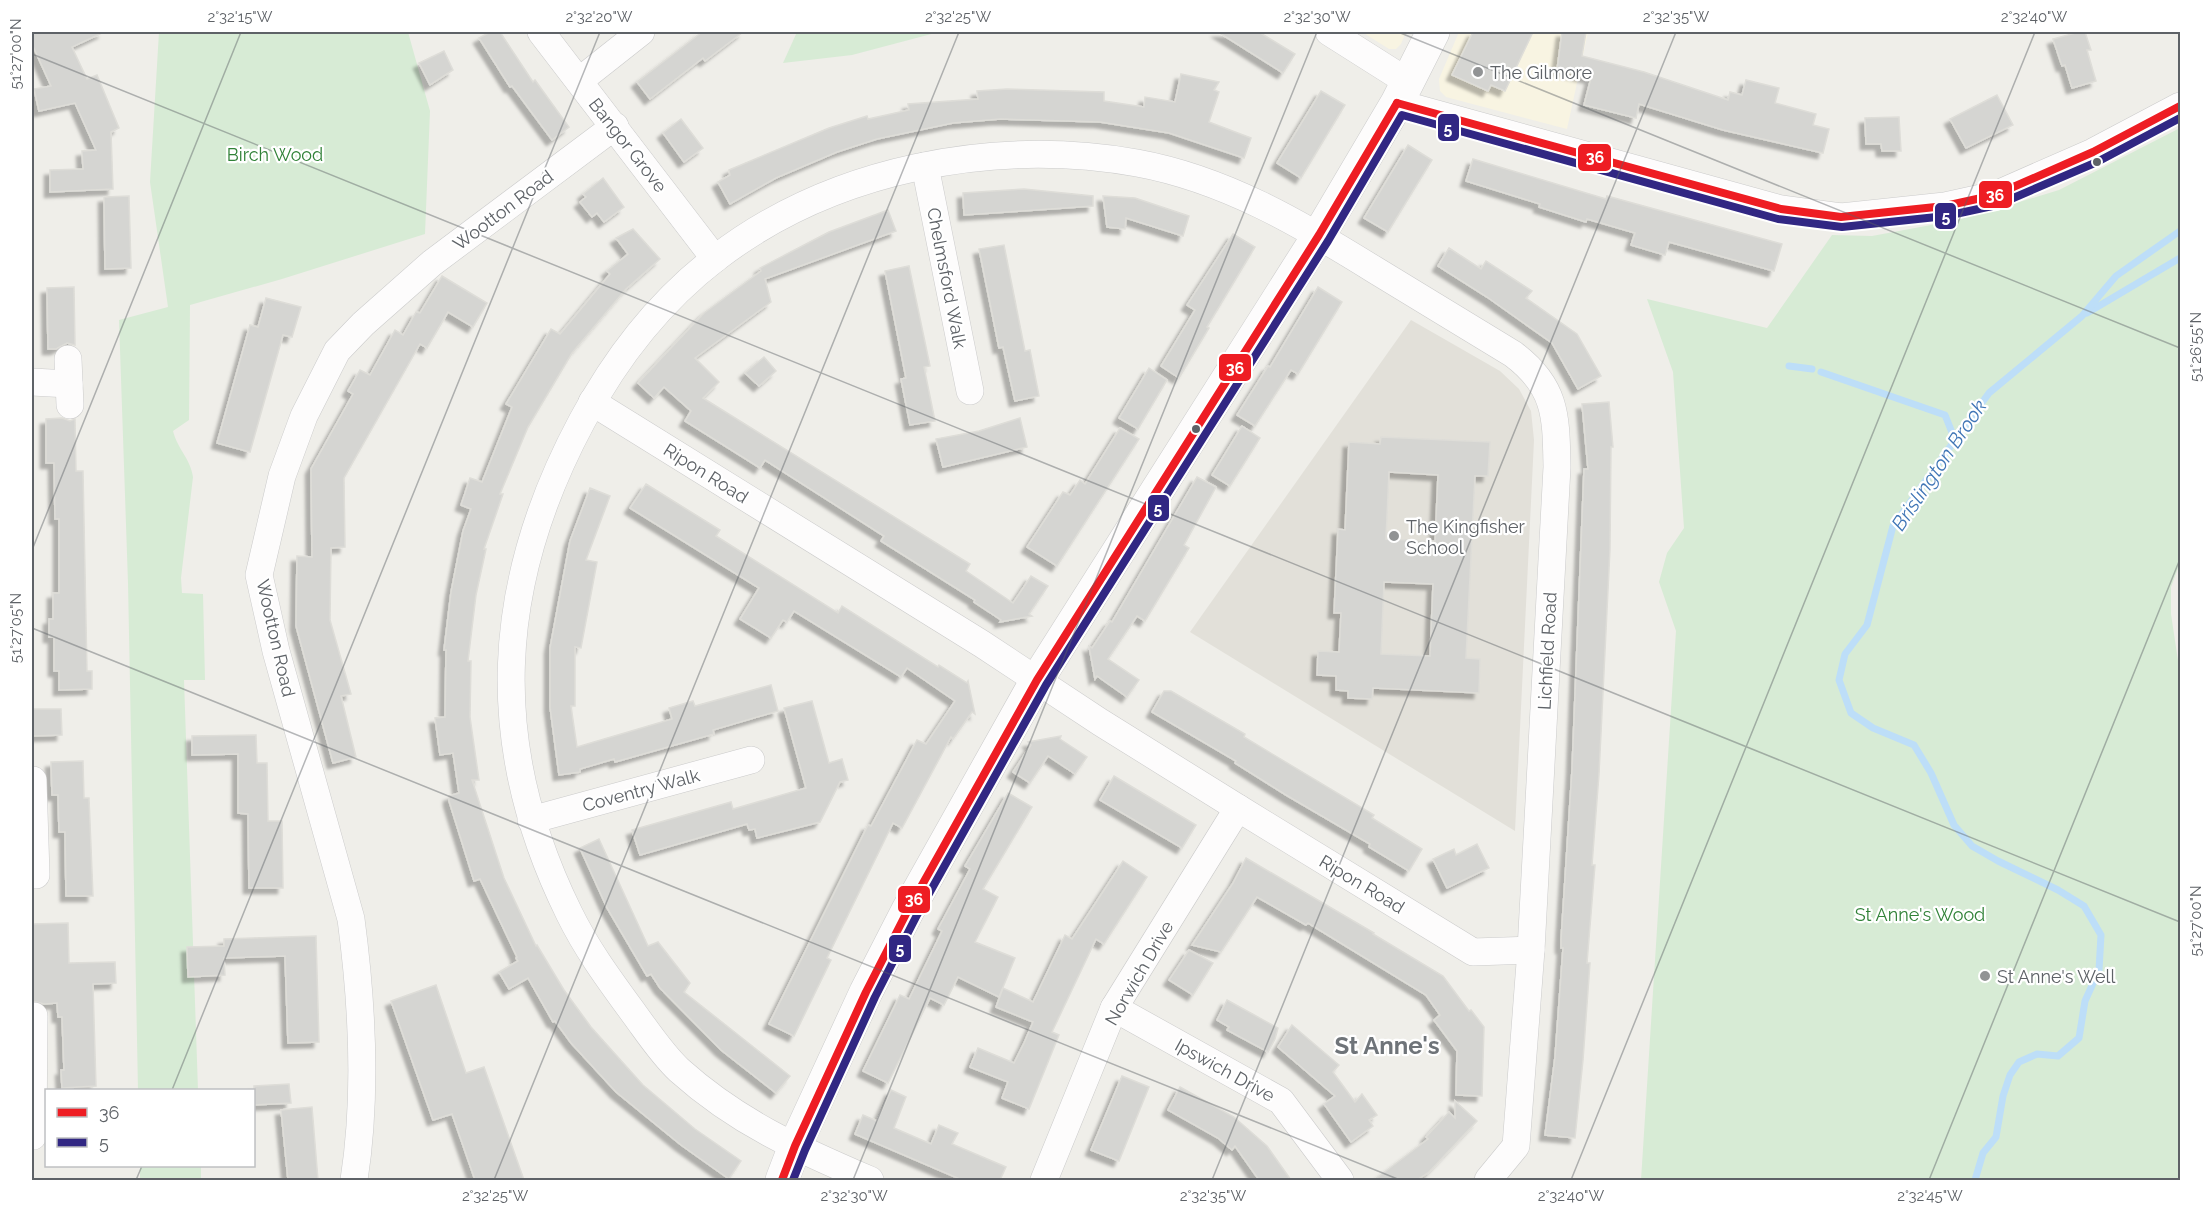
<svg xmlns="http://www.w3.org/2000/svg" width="2212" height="1212" font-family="Raleway,sans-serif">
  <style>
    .commercial { fill: #f8f4e2 }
    .education { fill: #e2e0d9 }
    .green { fill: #d7ebd5 }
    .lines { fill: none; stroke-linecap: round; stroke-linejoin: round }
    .stream { stroke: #bddef8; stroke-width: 7 }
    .building { fill: #d5d5d2; stroke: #deddd8; stroke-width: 1.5; fill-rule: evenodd; filter: url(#shadow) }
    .street-casing { stroke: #cbcbcb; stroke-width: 28 }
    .secondary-casing { stroke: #cbcbcb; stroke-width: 34 }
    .street { stroke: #fdfcfc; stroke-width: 27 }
    .secondary { stroke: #fdfcfc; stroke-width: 33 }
    .bus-1-casing { stroke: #fff; stroke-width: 12 }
    .bus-2-casing { stroke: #fff; stroke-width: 12 }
    .bus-1 { stroke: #ee1d23; stroke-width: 8 }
    .bus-2 { stroke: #312783; stroke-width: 8 }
    .ticks { fill: none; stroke: #5e6267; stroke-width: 1.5; stroke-opacity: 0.45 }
    .poi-dot { fill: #919394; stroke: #fff; stroke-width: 2 }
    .bus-dot { fill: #5e6267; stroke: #fff; stroke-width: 2 }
    .labels { text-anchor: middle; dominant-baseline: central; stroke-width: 4.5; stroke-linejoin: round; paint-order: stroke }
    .poi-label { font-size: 18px; fill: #5e6267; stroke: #fff; text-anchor: start }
    .street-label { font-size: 18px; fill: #5e6267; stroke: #fff }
    .park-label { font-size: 18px; fill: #318238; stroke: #fff }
    .water-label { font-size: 20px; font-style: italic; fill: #4076b6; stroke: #fff }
    .district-label { font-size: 24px; font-weight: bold; fill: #6f7479; stroke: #fff }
    .line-badge { stroke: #fff; stroke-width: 2 }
    .badge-label { font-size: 16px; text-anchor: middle; font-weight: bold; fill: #fff }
    .neatline { fill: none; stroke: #5e6267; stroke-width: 2 }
    .ticks-label { font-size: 15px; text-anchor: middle; fill: #5e6267 }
  </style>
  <defs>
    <filter id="shadow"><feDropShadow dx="-5.5" dy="5.5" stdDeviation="1.5" flood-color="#0004"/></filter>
  </defs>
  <rect width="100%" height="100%" fill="#efeee9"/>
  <!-- commercial -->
  <g class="commercial">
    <polygon points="1362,32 1406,32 1401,44 1396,49 1389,49"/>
    <polygon points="1459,32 1588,32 1567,129 1446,97 1440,91 1439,79"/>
  </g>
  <!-- education -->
  <polygon class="education" points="1411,320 1500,371 1519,389 1531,411 1534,440 1515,831 1190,632"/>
  <!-- green -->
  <g class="green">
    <path d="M159,32H408L430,111L425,234L282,279L190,305L189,420L173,431C178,450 190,458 193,477L181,578L182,593L203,594L205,680H184L198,1090H138L128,583L119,320L168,307L150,182Z"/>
    <polygon points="797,32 939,32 852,55 783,63"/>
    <polygon points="2180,128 2180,563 2171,587 2171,614 2180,674 2180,1180 1641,1180 1676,631 1659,582 1667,553 1684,528 1673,372 1647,299 1767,328 1832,235 1872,236 1947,222 2003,207 2059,190"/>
    <rect x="140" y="1166" width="61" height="14"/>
  </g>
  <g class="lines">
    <!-- stream -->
    <g class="stream">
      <polyline points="2087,313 2180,258"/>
      <polyline points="1789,366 1812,369"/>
      <polyline points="1821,372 1945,415 1955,440"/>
      <polyline points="1975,1180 1983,1153 1996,1137 2003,1096 2010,1075 2019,1062 2037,1054 2058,1056 2079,1038 2085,1001 2099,970 2101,935 2084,906 2058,890 1998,861 1972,846 1954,825 1931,773 1914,745 1873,728 1851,713 1839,680 1845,654 1867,625 1893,526 1989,393 2082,316 2116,276 2180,231"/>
    </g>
  </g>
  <!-- building -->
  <g class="building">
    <polygon points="32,32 104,32 72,47 87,79 97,75 119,128 111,132 113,189 50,192 50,170 83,169 82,151 96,150 75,103 39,111 34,89 51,86 32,44"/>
    <polygon points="490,32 500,32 533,82 535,80 569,127 552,140 512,86 510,87 479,38"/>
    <polygon points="702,32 743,32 705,61 703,58 650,99 637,82"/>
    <polygon points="1218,32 1259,32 1295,54 1283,73"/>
    <polygon points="1473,32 1533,32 1505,91 1491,85 1488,91 1452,75"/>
    <polygon points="1562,32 1586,32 1582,56 1644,72 1728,100 1730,92 1742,95 1746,80 1779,88 1775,103 1816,114 1813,125 1829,129 1823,153 1723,130 1639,104 1636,118 1584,105 1591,78 1557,70"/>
    <polygon points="2079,32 2085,32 2091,50 2087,50 2096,81 2072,88 2065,65 2062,66 2053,39"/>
    <polygon points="444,51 453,70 430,85 419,63"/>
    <polygon points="1181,74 1219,82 1214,90 1219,92 1209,122 1251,138 1244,158 1169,133 1100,122 1000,119 953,123 877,139 837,152 776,178 730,204 718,182 730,175 729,170 829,128 867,116 868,119 909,110 908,104 978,99 977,91 1007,89 1104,92 1104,101 1144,107 1145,97 1175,102"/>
    <polygon points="1321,91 1345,105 1301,178 1277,163"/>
    <polygon points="1997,95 2013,125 1966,148 1950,119"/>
    <polygon points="1899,117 1901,151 1882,151 1881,144 1866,144 1865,118"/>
    <polygon points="681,119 703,148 684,162 663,133"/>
    <polygon points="1408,145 1432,160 1388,232 1364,218"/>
    <polygon points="1473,159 1606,199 1607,196 1782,244 1774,271 1669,242 1665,255 1631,245 1635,233 1587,219 1586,222 1539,207 1540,204 1466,181"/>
    <polygon points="603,178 624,207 604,222 597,213 592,217 580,202 586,197 583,194"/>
    <polygon points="1024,189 1093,196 1093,206 964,215 963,193"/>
    <polygon points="129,196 131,268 105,269 104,197"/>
    <polygon points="1103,196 1135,198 1189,216 1183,236 1126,218 1125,229 1107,227"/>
    <polygon points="888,210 896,231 765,279 771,302 695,358 719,382 703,398 970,564 966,571 1013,603 1031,576 1048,586 1029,614 1032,616 1000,622 1001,620 974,602 975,600 881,541 884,536 765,460 760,468 685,421 691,411 664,387 654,398 638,383 704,313 761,271 760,268 829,232"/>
    <polygon points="633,229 660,259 626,289 572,353 528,427 500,494 503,494 484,549 486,549 476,595 468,661 471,661 470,717 479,780 472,780 504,878 536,946 537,945 564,990 591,1027 643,1085 695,1129 741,1161 729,1179 681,1145 616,1092 571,1043 555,1021 553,1022 528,978 509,989 499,972 518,961 516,958 517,957 480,879 474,881 449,801 449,796 459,793 453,753 440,755 435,718 445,717 446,650 444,650 451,592 463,531 471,509 461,505 470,478 482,482 512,407 506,404 551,329 560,334 610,274 607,271 628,254 616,238"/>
    <polygon points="1233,234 1255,247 1207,327 1209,328 1179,378 1161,366 1195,310 1187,305"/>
    <polygon points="1004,245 1025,351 1030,350 1039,396 1015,401 1003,347 999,348 979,249"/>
    <polygon points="1449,248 1481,269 1486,261 1532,291 1526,298 1577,334 1601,376 1578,389 1552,343 1487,297 1438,266"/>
    <polygon points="909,266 930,366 924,367 935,421 910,425 901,379 906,378 885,271"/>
    <polygon points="442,276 487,303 473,327 448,312 427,348 420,344 344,478 345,547 331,548 330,620 351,694 341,696 356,757 333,763 296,626 297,556 312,557 311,469 353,394 348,391 360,370 370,375 395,330 403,335 416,312 420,313"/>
    <polygon points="74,287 75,345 67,343 56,349 48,349 47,288"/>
    <polygon points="1318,287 1342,302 1298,374 1291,370 1255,426 1237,415 1268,366 1270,367"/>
    <polygon points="266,298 301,307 292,337 283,335 250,452 217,443 250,325 258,327"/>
    <polygon points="764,357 776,371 759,386 745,373"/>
    <polygon points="1149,368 1167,380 1138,429 1119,418"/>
    <polygon points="1609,402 1613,447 1611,447 1610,549 1599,774 1592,865 1595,865 1587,963 1590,963 1583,1060 1575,1138 1545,1135 1555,1057 1563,948 1561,948 1561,940 1572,770 1584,469 1588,469 1582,404"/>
    <polygon points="62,418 70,421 75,419 76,471 83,471 87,671 92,671 92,689 59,690 59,671 54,671 54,637 49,637 49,619 53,619 53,593 59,593 59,519 55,519 54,463 46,463 46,419"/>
    <polygon points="1020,418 1027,447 943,467 936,439 979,431"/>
    <polygon points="1242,426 1260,438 1230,486 1212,475"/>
    <polygon points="1120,428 1139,439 1057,566 1027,547 1063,492 1070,495 1080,480 1085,484"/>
    <path d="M1381,437L1490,442L1488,476H1475L1466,658L1480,659L1479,693L1373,688L1372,699L1348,698V691L1336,690V676L1317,675L1318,651L1339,652L1341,613H1334L1338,529L1345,530L1349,442L1380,444ZM1389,472L1438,475L1435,541L1386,539ZM1384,582L1433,584L1430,656L1381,654Z"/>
    <polygon points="1197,477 1216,487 1184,545 1189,548 1145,621 1137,616 1108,659 1139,680 1127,697 1097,676 1095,679 1089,646 1092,648 1110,621 1112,622"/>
    <polygon points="646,484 720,530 716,536 838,613 842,606 938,667 939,665 967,683 968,681 975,714 972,712 953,739 951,737 902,828 893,823 827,958 831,960 794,1036 769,1024 868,825 871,826 917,740 926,744 955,701 907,668 901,677 794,611 787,622 783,620 771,638 740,619 759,588 630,508"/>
    <polygon points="590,488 610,496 586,560 597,562 581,648 575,647 575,706 571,706 577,747 672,719 669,708 693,701 695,706 771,685 778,711 713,730 714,734 615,762 614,759 580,769 580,772 559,775 550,707 550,648 570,541"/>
    <polygon points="1164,691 1171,691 1245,734 1244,737 1374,815 1372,818 1422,849 1409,871 1369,847 1370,844 1286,795 1235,763 1236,761 1152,712"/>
    <polygon points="812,701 829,763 842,759 848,780 840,782 820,822 757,838 755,829 749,830 747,824 640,855 632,830 731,802 733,809 806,788 784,708"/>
    <polygon points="32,709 61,709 62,735 32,736"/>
    <polygon points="256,735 257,763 267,763 268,821 282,821 283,888 249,888 248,814 238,813 238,754 192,755 192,736"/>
    <polygon points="1061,736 1060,739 1087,757 1075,774 1048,756 1030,783 1013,772 1031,745 1028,742"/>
    <polygon points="83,761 84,798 89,798 93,896 66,896 65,832 59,832 58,795 52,795 51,762"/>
    <polygon points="1114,776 1196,825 1182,848 1100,800"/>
    <polygon points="1008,793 1032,807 983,889 998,897 975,942 1015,958 999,997 958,977 944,1005 930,998 888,1083 863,1071 900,995 909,999 942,931 938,929 970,869 965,866"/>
    <polygon points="599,839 648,946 658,942 690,983 684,992 790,1076 776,1093 721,1050 660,988 651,974 647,976 607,908 580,848"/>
    <polygon points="1477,844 1489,868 1447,888 1433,859 1454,849 1456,855"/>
    <polygon points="1246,858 1374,933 1373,934 1443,976 1469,1011 1471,1010 1484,1027 1482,1096 1456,1095 1457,1051 1434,1020 1440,1015 1426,995 1308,923 1306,925 1257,897 1221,952 1192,945 1233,883"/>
    <polygon points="1123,861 1147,877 1104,944 1096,939 1052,1032 1059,1035 1029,1109 1002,1098 1008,1082 970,1067 978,1048 1014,1063 1024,1043 1033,1022 996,1007 1003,988 1033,1002 1065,935 1072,939"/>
    <polygon points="68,923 69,963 115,962 116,983 93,984 96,1086 62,1088 61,1070 64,1070 62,1017 58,1017 57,1003 44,1004 32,1001 32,924"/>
    <polygon points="316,936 319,1042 288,1043 285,956 224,958 225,975 188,977 187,947 224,946 224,939"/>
    <polygon points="1189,950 1213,963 1193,995 1169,980"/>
    <polygon points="436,985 466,1073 484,1067 524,1180 475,1180 452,1114 433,1120 391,1001"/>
    <polygon points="1227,1000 1278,1028 1275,1039 1268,1052 1227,1030 1229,1027 1217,1020"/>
    <polygon points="1292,1025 1339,1065 1333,1072 1355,1102 1362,1094 1377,1115 1369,1120 1373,1126 1351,1142 1324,1104 1335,1096 1278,1047"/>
    <polygon points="1122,1076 1149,1087 1119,1161 1091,1150"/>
    <polygon points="289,1084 291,1103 254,1105 254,1086"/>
    <polygon points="1180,1087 1234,1117 1267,1146 1291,1180 1259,1180 1235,1146 1232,1150 1218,1138 1168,1110"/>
    <polygon points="891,1090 906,1097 894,1128 931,1144 939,1125 958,1133 952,1144 1006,1167 1000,1180 962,1180 855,1134 863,1115 877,1121"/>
    <polygon points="1455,1101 1477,1121 1429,1172 1417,1180 1374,1180 1428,1139 1426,1137 1449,1112 1455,1118"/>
    <polygon points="312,1107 318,1180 288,1180 281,1110"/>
  </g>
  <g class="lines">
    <defs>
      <g id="street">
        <polyline points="541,32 715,259"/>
        <polyline points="1329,32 1408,82"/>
        <polyline points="579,81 641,32"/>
        <polyline points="1397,103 1781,209 1841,217 1945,206 1995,195 2093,152 2180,106"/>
        <polyline points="925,166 970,391"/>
        <polyline points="68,359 70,405"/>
        <polyline points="32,382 69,384"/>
        <polyline points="592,402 982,644 1100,722 1238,808 1473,952 1531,950"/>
        <polyline points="531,820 751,760"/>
        <polyline points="32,875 36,875 33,780"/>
        <polyline points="1114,1008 1281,1101 1340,1180"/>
        <polyline points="33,1136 34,1016"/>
        <path d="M354,1180C367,1097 362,1002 351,919L276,651L259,575L282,476L304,416L337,351L363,324L432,263L615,126"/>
        <path d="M870,1180C798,1149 738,1123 679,1070C662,1054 649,1034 635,1015C611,982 587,950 569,913C486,745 494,585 582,421C615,359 660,301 716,258C833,168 994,138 1137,163C1225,179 1301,224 1375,270C1421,298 1467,326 1513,354C1557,387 1556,417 1557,467L1531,950L1516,1146L1488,1180"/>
        <polyline points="1044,1180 1114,1008 1238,808"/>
      </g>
      <polyline id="secondary" points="782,1180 795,1146 866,992 908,910 1037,680 1319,235 1397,103 1433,32"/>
    </defs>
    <!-- street casing -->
    <use href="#street" class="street-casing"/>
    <!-- secondary casing -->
    <use href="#secondary" class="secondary-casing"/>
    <!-- street -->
    <use href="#street" class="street"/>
    <!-- secondary -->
    <use href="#secondary" class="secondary"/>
    <defs>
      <g id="bus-1">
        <polyline points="1397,103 1781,209 1841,217 1945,206 1995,195 2093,152 2180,106"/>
        <polyline points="782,1180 795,1146 866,992 908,910 1037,680 1319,235 1397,103"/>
      </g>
      <polyline id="bus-2" points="793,1180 805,1150 875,997 917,915 1046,685 1328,241 1402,115 1778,219 1842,227 1946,216 1997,205 2097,162 2180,118"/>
    </defs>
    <!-- bus-1 casing -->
    <use href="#bus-1" class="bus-1-casing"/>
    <!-- bus-2 casing -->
    <use href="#bus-2" class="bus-2-casing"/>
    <!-- bus-1 -->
    <use href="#bus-1" class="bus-1"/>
    <!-- bus-2 -->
    <use href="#bus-2" class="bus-2"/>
  </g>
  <!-- ticks -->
  <path class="ticks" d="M1398,32L2180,348M32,54L2180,922M32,550L241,32M32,628L1400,1180M172,1090L600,32M136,1180L142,1166M494,1180L959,32M853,1180L1317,32M1212,1180L1676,32M1571,1180L2035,32M1929,1180L2180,559"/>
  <!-- markers -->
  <g class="poi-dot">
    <circle cx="1478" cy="72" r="6"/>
    <circle cx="1394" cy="536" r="6"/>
    <circle cx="1985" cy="976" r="6"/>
  </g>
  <g class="bus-dot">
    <circle cx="2097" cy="162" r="5"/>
    <circle cx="1196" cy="429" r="5"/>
  </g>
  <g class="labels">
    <!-- poi labels -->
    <g class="poi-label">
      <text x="1490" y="72">The Gilmore</text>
      <text x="1406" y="526">The Kingfisher<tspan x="1406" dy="21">School</tspan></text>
      <text x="1997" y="976">St Anne's Well</text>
    </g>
    <!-- street labels -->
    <g class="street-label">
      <text transform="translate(628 145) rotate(52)">Bangor Grove</text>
      <text transform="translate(503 210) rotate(-37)">Wootton Road</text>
      <text transform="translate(947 278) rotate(79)">Chelmsford Walk</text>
      <text transform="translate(706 473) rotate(32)">Ripon Road</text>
      <text transform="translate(276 638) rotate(77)">Wootton Road</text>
      <text transform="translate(1547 651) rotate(-87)">Lichfield Road</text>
      <text transform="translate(641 790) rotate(-15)">Coventry Walk</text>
      <text transform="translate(1362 884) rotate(31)">Ripon Road</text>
      <text transform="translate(1139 973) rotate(-60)">Norwich Drive</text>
      <text transform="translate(1225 1070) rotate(29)">Ipswich Drive</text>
    </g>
    <!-- park labels -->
    <g class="park-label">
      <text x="275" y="154">Birch Wood</text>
      <text x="1920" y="914">St Anne's Wood</text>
    </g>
    <!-- water labels -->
    <g class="water-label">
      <text transform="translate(1939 465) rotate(-56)">Brislington Brook</text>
    </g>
    <!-- district labels -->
    <g class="district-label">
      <text x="1387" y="1045">St Anne's</text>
    </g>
  </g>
  <g class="line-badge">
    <rect x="1437" y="113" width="23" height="29" rx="6" fill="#312783"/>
    <rect x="1577" y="143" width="35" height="29" rx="6" fill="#ee1d23"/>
    <rect x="1978" y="180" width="35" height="29" rx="6" fill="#ee1d23"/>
    <rect x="1934" y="202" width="23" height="28" rx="6" fill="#312783"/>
    <rect x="1218" y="353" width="34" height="29" rx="6" fill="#ee1d23"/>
    <rect x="1147" y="494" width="23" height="28" rx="6" fill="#312783"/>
    <rect x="897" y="885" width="34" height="29" rx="6" fill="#ee1d23"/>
    <rect x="888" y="934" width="24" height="29" rx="6" fill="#312783"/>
  </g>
  <g class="badge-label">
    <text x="1448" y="134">5</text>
    <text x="1595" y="163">36</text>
    <text x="1995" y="201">36</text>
    <text x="1946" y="222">5</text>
    <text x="1235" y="374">36</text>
    <text x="1158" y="514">5</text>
    <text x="914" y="905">36</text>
    <text x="900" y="954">5</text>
  </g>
  <!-- border -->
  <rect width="2212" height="1212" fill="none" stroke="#ffffff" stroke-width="66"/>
  <!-- legend -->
  <rect x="45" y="1089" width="210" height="78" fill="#ffffff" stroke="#bfc0c2" stroke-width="1.5"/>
  <rect x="57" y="1108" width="30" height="9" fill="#ee1d23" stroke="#bfc0c2" stroke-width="1.5"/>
  <text x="99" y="1119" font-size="18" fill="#5e6267">36</text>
  <rect x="57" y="1138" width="30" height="9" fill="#312783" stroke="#bfc0c2" stroke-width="1.5"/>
  <text x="99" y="1149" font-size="18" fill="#5e6267">5</text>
  <rect x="33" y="33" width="2146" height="1146" class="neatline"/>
  <g class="ticks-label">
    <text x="240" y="22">2°32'15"W</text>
    <text x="599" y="22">2°32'20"W</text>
    <text x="958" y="22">2°32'25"W</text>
    <text x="1317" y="22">2°32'30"W</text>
    <text x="1676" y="22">2°32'35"W</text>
    <text x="2034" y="22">2°32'40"W</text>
    <text transform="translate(16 54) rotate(-90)" y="5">51°27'00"N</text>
    <text transform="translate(2196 347) rotate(-90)" y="5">51°26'55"N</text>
    <text transform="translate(16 628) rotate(-90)" y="5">51°27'05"N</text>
    <text transform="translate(2196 921) rotate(-90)" y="5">51°27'00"N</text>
    <text x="495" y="1201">2°32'25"W</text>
    <text x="854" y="1201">2°32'30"W</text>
    <text x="1213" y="1201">2°32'35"W</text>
    <text x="1571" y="1201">2°32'40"W</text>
    <text x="1930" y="1201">2°32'45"W</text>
  </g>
</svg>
